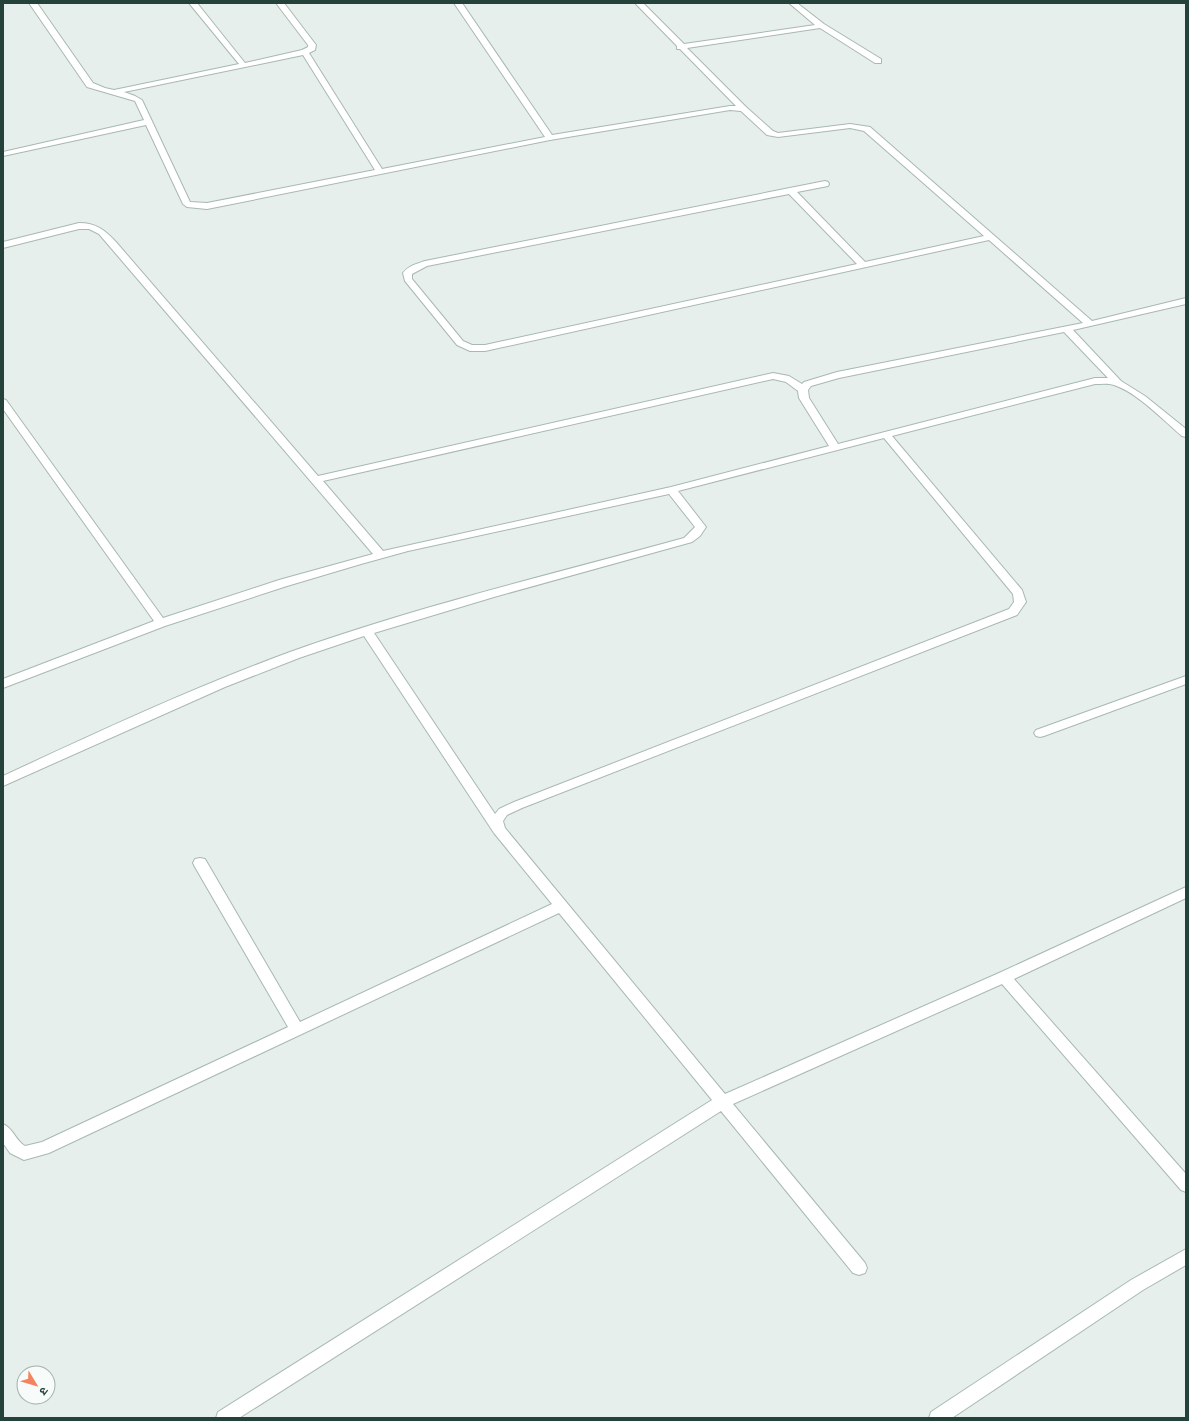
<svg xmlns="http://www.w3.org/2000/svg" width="1189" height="1421" font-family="Figtree,'Noto Sans Devanagari',sans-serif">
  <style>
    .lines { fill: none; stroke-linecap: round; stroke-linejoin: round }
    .minor-casing { stroke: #a8b8b2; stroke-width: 2 }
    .minor { fill: #fff; fill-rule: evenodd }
  </style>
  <rect width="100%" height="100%" fill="#e6efeb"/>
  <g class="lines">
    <defs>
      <g id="minor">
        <path d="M29,3H37L93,83L105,88L114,90L239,64L189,3H197L245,63L302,50L308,47V45L276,3H284L316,45L315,50L309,53L382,169L545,137L454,3H462L552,135L730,106H736L680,49H677V46L635,3H643L684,44L815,25L789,3H797L824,24L881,59V63H875L820,28L687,48L746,107L773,131L778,133L850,124L870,127L1092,321L1186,298V304L1073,330L1121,381L1145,396L1186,429V437L1182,436C1163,420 1138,393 1114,385C1108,383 1101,384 1095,384L892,436L1022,590L1026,602L1017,615L522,808L507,815L503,821L505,828L725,1094L999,973L1186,887V898L1014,979L1186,1174V1192L1181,1190L1002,984L733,1104L865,1263L867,1268L865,1273L859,1275L853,1273L721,1111L239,1418H216L218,1412L712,1100L559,913L49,1153L24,1160L10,1153L3,1143V1124C13,1128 16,1141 25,1146L42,1142L288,1027L195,867L193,863L195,859L200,858L205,859L300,1022L552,904L494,833L364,636L299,658L225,687L3,786V776C98,732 192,688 290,652C419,606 553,574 684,538L695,527L669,494L408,551L361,564L287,586L165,626L3,688V679L154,621L3,409V399L6,400L163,618L279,580L373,554L99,234L89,229H79L3,248V242L79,223C96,223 105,230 116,242L318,476L773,373L789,376L802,384L804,382L837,372L1083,323L989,240L485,351H470L457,345L405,281L403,273C408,266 416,264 425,261L825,181L828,182L829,184L828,186L797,192L865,262L984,236L864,131L850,128L778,137L767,135L741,111L730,110L550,140L207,209L187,207L183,204L146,125L3,156V152L144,120L135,101L87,87ZM303,55L375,170L207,203L190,202L142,100L135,96L124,92ZM789,194L857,264L485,345H472L463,341L412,279V274L427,266ZM1064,332L1108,378H1095L838,444L809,398L808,390L811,386L839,378ZM773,379L786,382L798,391L799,398L829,446L671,487L383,551L323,481ZM884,438L1013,594L1014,602L1009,609L514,802L499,809L495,814L374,633L494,597L692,542L700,536L706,527L678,491Z"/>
        <polygon points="1186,676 1186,684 1044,736 1040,737 1036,736 1034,733 1036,730"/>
        <polygon points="1186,1249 1186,1265 1143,1290 952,1418 929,1418 931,1412 1131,1280"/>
      </g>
    </defs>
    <!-- minor casing -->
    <use href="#minor" class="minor-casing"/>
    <!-- minor -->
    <use href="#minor" class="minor"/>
  </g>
  <!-- border -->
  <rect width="1189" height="1421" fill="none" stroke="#24423a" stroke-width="8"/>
  <!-- north arrow -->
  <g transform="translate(36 1385) rotate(128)"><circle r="19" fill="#f7fbf9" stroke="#a3b1ad"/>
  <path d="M0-3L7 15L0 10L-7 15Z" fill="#f4845f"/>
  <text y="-6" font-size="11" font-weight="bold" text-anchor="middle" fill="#24423a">उ</text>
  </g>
</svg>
